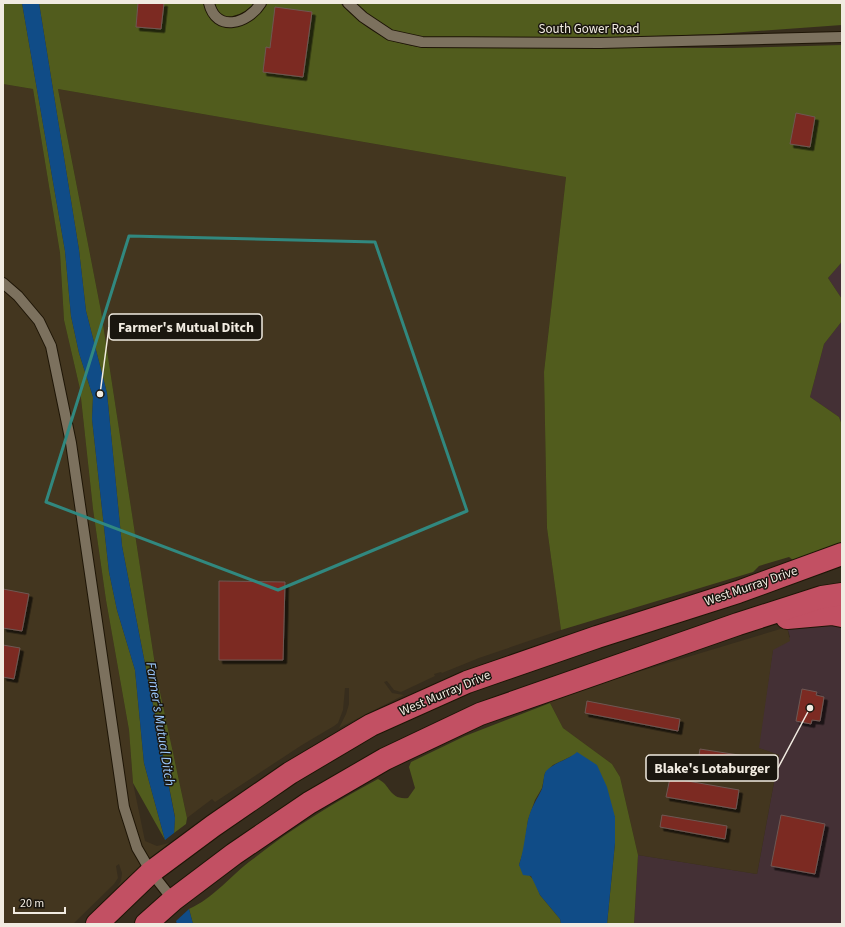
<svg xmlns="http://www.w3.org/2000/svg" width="845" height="927" font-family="'Source Sans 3',sans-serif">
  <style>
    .commercial { fill: #443035 }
    .built { fill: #43361f }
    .green { fill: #515c1d }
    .water { fill: #104c87 }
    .building { fill: #7b2b20; stroke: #6e5753; filter: url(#shadow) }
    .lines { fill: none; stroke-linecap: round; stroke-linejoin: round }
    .service-casing { stroke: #1e1506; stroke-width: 12 }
    .trunk-casing { stroke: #1e1506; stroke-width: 24 }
    .service { stroke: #7c715e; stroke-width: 10 }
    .trunk { stroke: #c25063; stroke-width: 22 }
    .marked { fill: none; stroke: #31887f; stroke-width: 3; stroke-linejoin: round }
    .labels { text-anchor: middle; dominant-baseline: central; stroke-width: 3; stroke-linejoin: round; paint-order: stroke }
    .street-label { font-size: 13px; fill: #f1ebe1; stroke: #1a160f }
    .water-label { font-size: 14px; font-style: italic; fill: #9bc7fa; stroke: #1a160f }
    .leader { fill: none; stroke: #f1ebe1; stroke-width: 1.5 }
    .callout-dot { fill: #f1ebe1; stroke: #1a160f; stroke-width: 1.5 }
    .callout { fill: #1a160f; stroke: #f1ebe1; stroke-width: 1.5 }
    .callout-label { font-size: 14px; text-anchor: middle; font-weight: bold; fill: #f1ebe1 }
  </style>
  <defs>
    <filter id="shadow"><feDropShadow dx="3.5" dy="3.5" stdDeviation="0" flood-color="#0009"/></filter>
  </defs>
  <rect width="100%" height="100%" fill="#372d1d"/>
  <!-- commercial -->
  <g class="commercial">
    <polygon points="842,262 842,299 828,278"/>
    <polygon points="842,321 842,425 839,417 810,397 824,344"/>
    <polygon points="842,623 842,924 634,924 638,855 757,874 779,755 758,748 773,649 790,637 787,627"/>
  </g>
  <!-- built -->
  <g class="built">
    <polygon points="3,84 33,89 60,253 64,320 80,389 93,509 106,600 129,730 133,783 145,841 157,846 169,843 117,887 121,881 122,873 119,864 116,866 118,878 114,884 73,924 3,924"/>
    <polygon points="58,89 566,177 544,372 547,528 561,630 479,658 442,673 441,672 434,674 435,676 401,692 394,690 387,681 384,682 392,693 404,695 339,728 346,714 349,704 349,688 345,688 343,710 338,723 334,726 302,745 215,802 212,799 187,818 157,678 101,311"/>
    <polygon points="787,627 790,641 773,650 759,748 779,755 757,874 638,855 620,777 612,764 563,728 548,699"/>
  </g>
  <!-- green -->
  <g class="green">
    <polygon points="3,3 22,3 65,251 71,316 79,353 93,397 92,419 109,572 117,610 135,670 144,763 165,840 133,783 129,730 106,600 93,509 80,389 64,320 60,253 33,89 3,84"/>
    <path d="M39,3H340C368,31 384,42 424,48H732L842,45V262L828,278L842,299V321L824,344L810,397L839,417L842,425V543L820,552L793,560L789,557L759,566L753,572L561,630L547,528L544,372L566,177L58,89L101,311L157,678L187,818L186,824L174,833L175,817L122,546L107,393L86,311L79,250Z"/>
    <path d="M354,3H842V25L717,34L597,38H427C393,33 379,27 354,3Z"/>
    <path d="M550,703L563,728L612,764L620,777L638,855L634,924H607L615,843V817L572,756L553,765L545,773L542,788L535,800L528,820L524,849L519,865L534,880L540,895L560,919L561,924H193L189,909C214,898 231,875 253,859C292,828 335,802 378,779C391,785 389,800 408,798L415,788L409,767L411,762L465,736Z"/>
  </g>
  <!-- water -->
  <g class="water">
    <polygon points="22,3 39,3 79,250 86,311 107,393 122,546 175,818 174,833 165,840 144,763 135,670 117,610 109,572 92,419 93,397 79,353 71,316 65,251"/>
    <path d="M577,752L597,765L607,787L615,817V843L607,924H561L560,919L540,895L531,876L523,875L519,865C524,850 525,835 528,820C531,808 537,799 542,789C544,783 543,776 546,771C555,762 568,760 577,752Z"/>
    <polygon points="189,909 193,924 177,924 176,921"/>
  </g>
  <!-- building -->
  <g class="building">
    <polygon points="138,3 164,3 161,29 136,27"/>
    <polygon points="275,7 312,12 303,77 263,72 266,47 270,48"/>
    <polygon points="796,113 815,117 810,147 790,144"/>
    <polygon points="219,581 285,582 283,660 219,660"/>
    <polygon points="3,589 29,594 22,631 3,628"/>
    <polygon points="3,645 20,648 14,679 3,677"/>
    <polygon points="802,689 817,692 816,695 824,697 820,721 812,720 811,724 796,721"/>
    <polygon points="587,701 680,719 678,731 585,713"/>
    <polygon points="700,749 745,756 743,770 698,762"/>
    <polygon points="670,778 739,790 736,809 666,797"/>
    <polygon points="662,815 727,826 725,839 660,827"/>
    <polygon points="781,815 825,824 815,874 771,866"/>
  </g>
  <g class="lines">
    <defs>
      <g id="service">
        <path d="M209,3C216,33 248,24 261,3"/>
        <polyline points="348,3 363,17 390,35 422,42 600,43 842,37"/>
        <polyline points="3,283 18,296 39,321 51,346 71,443 124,807 137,848 151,872 173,900"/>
      </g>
      <g id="trunk">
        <polyline points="787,618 832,614 842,616"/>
        <polyline points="97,924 151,872 213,826 290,773 371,725 467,682 597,637 738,592 842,554"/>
        <polyline points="146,924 173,900 234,854 309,803 385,759 480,714 738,624 822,597 842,594"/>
      </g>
    </defs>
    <!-- service casing -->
    <use href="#service" class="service-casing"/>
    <!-- trunk casing -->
    <use href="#trunk" class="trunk-casing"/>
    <!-- service -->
    <use href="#service" class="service"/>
    <!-- trunk -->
    <use href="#trunk" class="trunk"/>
  </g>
  <!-- marked area -->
  <path class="marked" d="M129,236L375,242L467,511L278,590L46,502Z"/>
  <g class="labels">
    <!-- street labels -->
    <g class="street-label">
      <text x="589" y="29">South Gower Road</text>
      <text transform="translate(751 586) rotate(-19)">West Murray Drive</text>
      <text transform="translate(445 693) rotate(-23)">West Murray Drive</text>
    </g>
    <!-- water labels -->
    <g class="water-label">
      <text transform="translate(160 724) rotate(81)">Farmer's Mutual Ditch</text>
    </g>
  </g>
  <!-- callouts -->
  <path class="leader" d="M100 394L109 327M810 708L778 768"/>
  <g class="callout-dot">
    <circle cx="100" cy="394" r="4"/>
    <circle cx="810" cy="708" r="4"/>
  </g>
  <g class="callout">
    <rect x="109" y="314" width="153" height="26" rx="4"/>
    <rect x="646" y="755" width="132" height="26" rx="4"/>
  </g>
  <g class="callout-label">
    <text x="186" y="332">Farmer's Mutual Ditch</text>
    <text x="712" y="773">Blake's Lotaburger</text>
  </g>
  <!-- border -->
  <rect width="845" height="927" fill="none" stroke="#f1ebe1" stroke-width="8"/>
  <!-- scale -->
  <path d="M14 907v6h51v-6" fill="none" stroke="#f1ebe1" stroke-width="2"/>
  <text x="20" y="907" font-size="12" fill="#f1ebe1" stroke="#1a160f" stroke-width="3" paint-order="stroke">20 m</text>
</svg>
